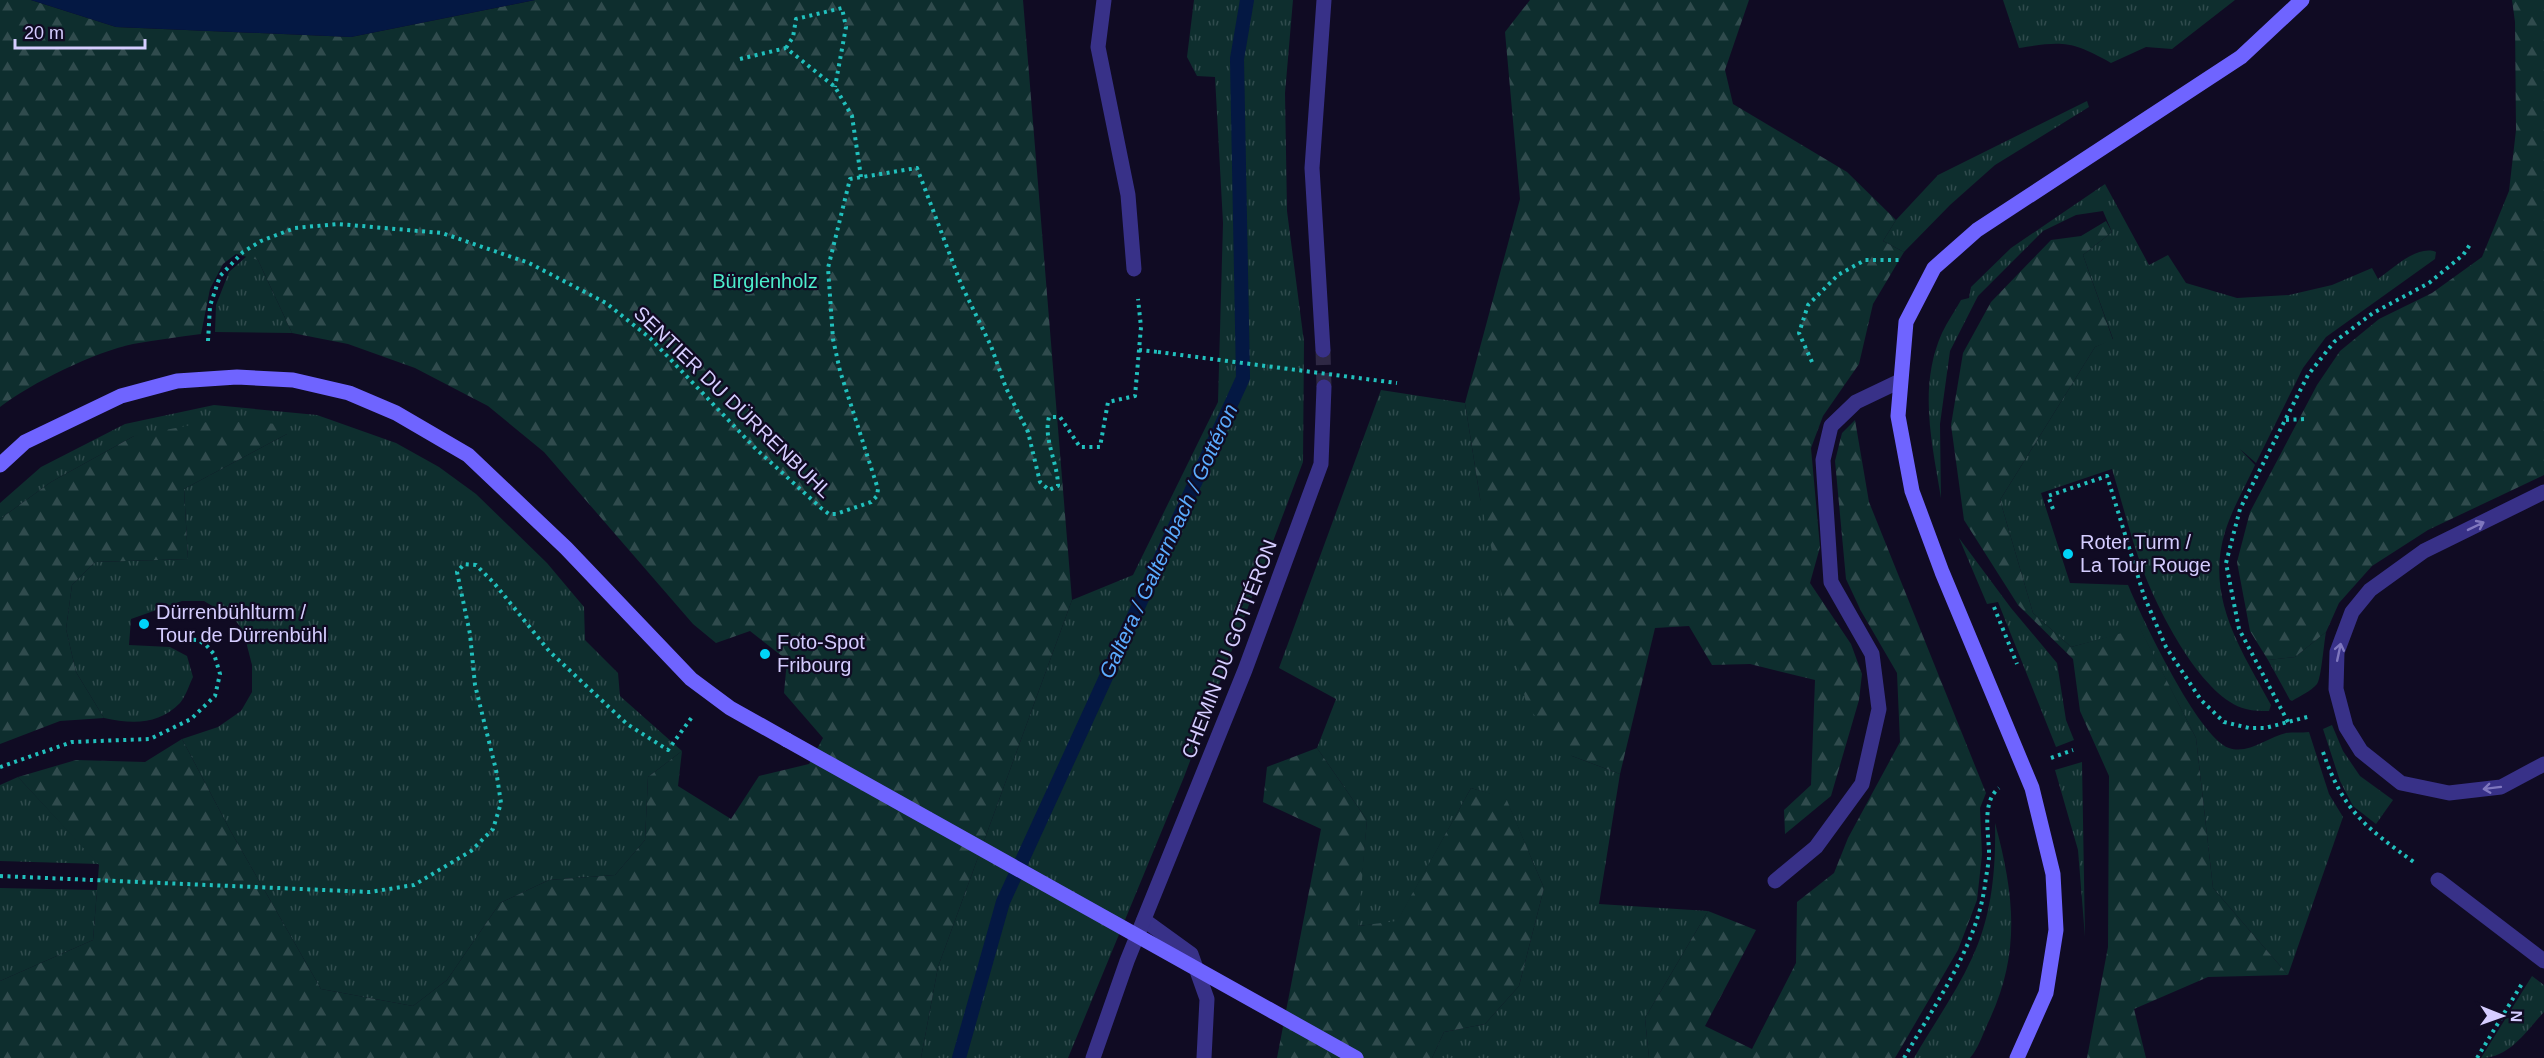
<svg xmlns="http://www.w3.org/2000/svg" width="2544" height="1058" font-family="Arial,sans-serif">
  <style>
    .grass { fill: url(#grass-tufts) }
    .forest { fill: url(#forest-firs) }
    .water { fill: #041843 }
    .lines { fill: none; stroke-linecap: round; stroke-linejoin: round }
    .stream { stroke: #041843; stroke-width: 14 }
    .minor-tunnel { stroke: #2e2844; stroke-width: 15; stroke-dasharray: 15 8; stroke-linecap: butt }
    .path { stroke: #21c0bd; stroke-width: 4; stroke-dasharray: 3 4.5; stroke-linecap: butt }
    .service { stroke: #383188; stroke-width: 15 }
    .minor { stroke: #383188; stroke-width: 15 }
    .secondary { stroke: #6f64ff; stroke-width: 15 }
    .path-bridge { stroke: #21c0bd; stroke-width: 4; stroke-dasharray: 3 4.5; stroke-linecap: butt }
    .secondary-bridge { stroke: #6f64ff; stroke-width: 15 }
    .oneway { stroke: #7f77be }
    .poi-dot { fill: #00d4f8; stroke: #100b23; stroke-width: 2 }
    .labels { text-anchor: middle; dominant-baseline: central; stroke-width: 4.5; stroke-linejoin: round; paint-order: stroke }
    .park-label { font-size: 20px; fill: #4ceccb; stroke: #100b23 }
    .street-label { font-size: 20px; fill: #d5cdff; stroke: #100b23 }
    .poi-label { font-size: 20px; fill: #d5cdff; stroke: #100b23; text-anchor: start }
    .water-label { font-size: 21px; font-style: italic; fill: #5bacff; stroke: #100b23 }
  </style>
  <defs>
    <pattern id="grass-tufts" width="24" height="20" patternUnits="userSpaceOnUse" patternTransform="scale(1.5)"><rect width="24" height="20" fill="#0e2e2e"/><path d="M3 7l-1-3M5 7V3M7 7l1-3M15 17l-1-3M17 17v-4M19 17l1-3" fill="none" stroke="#304b4d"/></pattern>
    <pattern id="forest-firs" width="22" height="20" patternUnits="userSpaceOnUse" patternTransform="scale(1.5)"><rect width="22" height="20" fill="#0e2e2e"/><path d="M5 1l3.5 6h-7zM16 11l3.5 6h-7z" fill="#304b4d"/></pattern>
  </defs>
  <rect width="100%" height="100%" fill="#100b23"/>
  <!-- grass -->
  <g class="grass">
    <polygon points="1194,0 1293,0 1285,93 1287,211 1304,342 1303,462 1184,777 1068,1058 921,1058 938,967 1072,600 1133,575 1218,402 1223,223 1215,77 1197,76 1187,57"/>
    <path d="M2003,0H2235L2172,49L2146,47L2111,63C2072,41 2063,41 2019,48Z"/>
    <polygon points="2087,101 2089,107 1995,165 1950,205 1904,252 1883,241 1896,220 1938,175"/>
    <path d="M2105,184L2149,265L2168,255L2186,283L2237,298L2289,295L2332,285L2372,268L2378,279C2392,269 2418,244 2436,252L2435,259L2326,337L2303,368L2256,463L2240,449L2255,465C2245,487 2232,509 2225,532C2205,597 2241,650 2271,705L2269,711C2262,711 2253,711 2246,709C2203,698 2162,617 2146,578C2132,543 2123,505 2112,469L2041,493L2070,583L2128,585C2142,618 2198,737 2229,748C2248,755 2268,737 2286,733C2293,732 2301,733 2309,732L2329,794L2343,817L2288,975L2213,888L2196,738L2140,629L2071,647L2033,613L2000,500L2095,347L2113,339L2083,255L2112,232L2103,211L2076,215L2043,231L1978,296L1950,351L1940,424L1941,498C1932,442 1918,387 1942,333C1947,322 1955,311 1961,300L1969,298L1971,287L2011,248Z"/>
    <polygon points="247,256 258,260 292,333 215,332 216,305 229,272"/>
    <polygon points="1381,390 1465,403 1480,498 1572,756 1620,774 1599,904 1708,911 1645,1018 1649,1058 1432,1058 1444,1032 1485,1024 1519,986 1544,888 1506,799 1471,788 1397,922 1357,926 1367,820 1317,748 1336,699 1279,668"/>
    <path d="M214,405L317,415L396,443L439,467L476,494L547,563L584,607L585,640L618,673L620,696L682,751L648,777L645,840L615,875L549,880L500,903L447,980L413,1006L321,989L230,830L182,739L218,727L241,711L252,692V665L243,630L234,619L204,601H182L131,619L129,645L170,647L187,656L193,677C189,685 186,696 180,703C159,725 132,724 104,718L76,672L66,629L72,585L95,562L188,559L184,489L287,434L134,436L51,482L0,519V503L41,467L125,424Z"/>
    <polygon points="1959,538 2011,608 2057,663 2066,720 2074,740 2056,747 1998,602 1987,604"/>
    <path d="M2326,632C2324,642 2321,680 2317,684C2311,691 2300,696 2292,701L2290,700L2268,660L2295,657Z"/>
    <polygon points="2332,725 2343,751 2360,776 2393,800 2376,824 2353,806 2340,781 2323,729"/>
    <polygon points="2082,762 2085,937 2078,850 2055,770"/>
    <polygon points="18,777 99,864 0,861 0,785"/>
    <path d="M1995,823C2015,897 2021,955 1987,1025C1982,1036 1978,1049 1970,1058H1914C1933,1025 1956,993 1972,958C1992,916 1996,869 1995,823Z"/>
    <polygon points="0,888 97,890 93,940 0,981"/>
    <path d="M2532,976L2544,985V1012C2526,1031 2510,1058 2481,1058Z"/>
  </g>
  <!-- forest -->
  <g class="forest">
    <path d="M0,0H31L116,27L351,37L535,0H1023L1072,600L938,967L921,1058H0V981L93,940L99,865L18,777L76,760L145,762L182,739L230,830L321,989L413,1006L447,980L500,903L549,880L615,875L645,840L648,777L682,751L678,786L731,819L759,776L809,764L823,738L784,693L787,660L750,631L716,643L693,624L544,452L488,406L415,368L348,344L292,333L258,260L236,254L223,264L210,289L201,334C178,337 155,340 133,344C95,352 31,383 0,407Z"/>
    <polygon points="1530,0 1749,0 1725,70 1733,104 1847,172 1896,220 1883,241 1904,252 1873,304 1859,364 1823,416 1811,448 1820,547 1810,583 1851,644 1862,674 1859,700 1831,796 1785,834 1784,810 1811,785 1815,680 1750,664 1712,665 1689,626 1655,628 1620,774 1572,756 1527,707 1480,498 1465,403 1520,199 1505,32"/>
    <polygon points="2512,0 2544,0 2544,475 2428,530 2372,566 2339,603 2326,632 2295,657 2268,660 2250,631 2237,562 2250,512 2317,385 2340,351 2379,319 2432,293 2482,257 2509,191 2516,130 2515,22"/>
    <polygon points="2106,221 2112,232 2083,255 2113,340 2095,347 2000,500 2033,613 2071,647 2140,628 2196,738 2213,888 2288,975 2208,977 2134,1009 2146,1058 2087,1058 2108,947 2109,776 2080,711 2073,659 2018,605 1964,520 1951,425 1963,353 1991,302 2051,240 2081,236"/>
    <polygon points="1855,420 1869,502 1986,793 1980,808 1982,855 1977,900 1958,950 1895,1058 1649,1058 1645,1018 1708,911 1756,930 1705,1026 1752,1049 1796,963 1797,902 1834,873 1848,838 1900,742 1897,673 1861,611 1846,579 1835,461 1842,433"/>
    <polygon points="212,421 283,424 287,434 184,489 188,559 95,562 72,585 66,629 76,672 104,718 60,721 0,744 0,519 51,482 134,436"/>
    <polygon points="1317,748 1367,820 1358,926 1397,921 1471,788 1506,798 1544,888 1519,986 1485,1024 1444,1032 1432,1058 1277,1058 1321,829 1263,802 1267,767"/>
  </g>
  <!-- water -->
  <polygon class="water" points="31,0 535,0 351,37 116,27"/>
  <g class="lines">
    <!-- stream -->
    <polyline class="stream" points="959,1058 1003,902 1243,378 1237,59 1247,0"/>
    <!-- minor-tunnel -->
    <polyline class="minor-tunnel" points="1323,350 1324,387"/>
    <!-- path -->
    <g class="path">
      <polyline points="786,48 793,37 796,19 842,8 846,27 835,87"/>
      <polyline points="740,59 786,48 835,87 852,116 861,177"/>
      <path d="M208,341L210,306L220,276L243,252L261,241L295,228L338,224L442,233L529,263L606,303L650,338L755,448L821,508L829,514H836L871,502L877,496L878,489L840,371L833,339L828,268L850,179L917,168L961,284L991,346L1006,388L1028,432L1040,482L1049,490L1058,486C1058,463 1043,439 1049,417H1060L1080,447H1100L1108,402L1135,396L1141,327L1138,299"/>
      <polyline points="1139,350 1158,352"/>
      <polyline points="1812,362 1799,333 1808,305 1838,275 1865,260 1903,260"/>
      <polyline points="2286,420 2305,419"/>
      <polyline points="2053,509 2048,496 2107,476 2144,596 2166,647 2201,700 2224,722 2249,728 2265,728 2311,716"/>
      <polyline points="1994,607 2017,664"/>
      <polyline points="2288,722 2239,629 2226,563 2240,509 2308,375 2334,342 2373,313 2429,283 2463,255 2471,243"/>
      <path d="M2323,752C2344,813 2366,827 2415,863"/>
      <polyline points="2051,758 2073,750"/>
      <polyline points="0,767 72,742 150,739 191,719 215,696 220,674 214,654 206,645 198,640 175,639"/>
      <polyline points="0,876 370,892 414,885 471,851 493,829 501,803 496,770 475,685 470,634 457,572 464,564 476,565 494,583 549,651 627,724 668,750 692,717"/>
      <path d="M1904,1058C1935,1004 1976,948 1985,885C1986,876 1988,867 1989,858C1990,837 1980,803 1999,788"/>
      <polyline points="2477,1058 2523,982"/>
    </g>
    <!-- service -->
    <g class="service">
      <polyline points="1775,881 1816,847 1862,784 1879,709 1872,654 1831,582 1823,460 1831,426 1856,402 1900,381"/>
      <polyline points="1144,920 1191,954 1207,999 1204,1058"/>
    </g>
    <!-- minor -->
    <g class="minor">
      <polyline points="1104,0 1098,47 1128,195 1134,269"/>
      <polyline points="1323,350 1312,168 1324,0"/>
      <polyline points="2544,492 2424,551 2370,590 2352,612 2337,652 2336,689 2346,727 2361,751 2401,783 2449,793 2501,787 2544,764"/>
      <polyline points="2438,880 2544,961"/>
      <polyline points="1093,1058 1127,961 1245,670 1321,464 1324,387"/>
    </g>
    <!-- secondary -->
    <g class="secondary">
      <polyline points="0,465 25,442 121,396 177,381 237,377 293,380 349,393 396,413 468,455 566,548 691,679 730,708 787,740"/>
      <polyline points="2017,1058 2046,993 2056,930 2053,874 2032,788 1942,572 1912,491 1898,416 1906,322 1934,268 1977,230 2241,57 2302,0"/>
    </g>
    <!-- path-bridge -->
    <polyline class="path-bridge" points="1158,352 1397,383"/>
    <!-- secondary-bridge -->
    <polyline class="secondary-bridge" points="787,740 1356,1058"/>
  </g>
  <!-- one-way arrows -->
  <defs><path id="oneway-shaft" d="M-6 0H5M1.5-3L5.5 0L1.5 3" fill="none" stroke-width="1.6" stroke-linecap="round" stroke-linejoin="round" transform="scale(1.5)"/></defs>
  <g class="oneway">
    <use href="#oneway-shaft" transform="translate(2476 526) rotate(-26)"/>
    <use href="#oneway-shaft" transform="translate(2339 652) rotate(-78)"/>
    <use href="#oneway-shaft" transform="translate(2492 788) rotate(173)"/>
  </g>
  <!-- markers -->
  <g class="poi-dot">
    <circle cx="2068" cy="554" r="6"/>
    <circle cx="144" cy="624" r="6"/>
    <circle cx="765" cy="654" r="6"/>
  </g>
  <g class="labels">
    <!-- park labels -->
    <g class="park-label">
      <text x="765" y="281">Bürglenholz</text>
    </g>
    <!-- street labels -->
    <g class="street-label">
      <text transform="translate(733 402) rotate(44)">SENTIER DU DÜRRENBUHL</text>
      <text transform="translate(1229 649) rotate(-69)">CHEMIN DU GOTTÉRON</text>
    </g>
    <!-- poi labels -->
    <g class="poi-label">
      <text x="2080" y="542">Roter Turm /<tspan x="2080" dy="23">La Tour Rouge</tspan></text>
      <text x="156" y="612">Dürrenbühlturm /<tspan x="156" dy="23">Tour de Dürrenbühl</tspan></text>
      <text x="777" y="642">Foto-Spot<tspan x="777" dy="23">Fribourg</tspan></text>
    </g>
    <!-- water labels -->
    <g class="water-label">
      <text transform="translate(1168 541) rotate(-65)">Galtera / Galternbach / Gottéron</text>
    </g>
  </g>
  <!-- north arrow -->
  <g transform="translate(2502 1016) rotate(91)" stroke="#100b23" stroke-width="4.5" paint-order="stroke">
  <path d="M0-4.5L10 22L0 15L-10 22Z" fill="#d5cdff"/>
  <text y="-9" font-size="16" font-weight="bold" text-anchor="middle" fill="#d5cdff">N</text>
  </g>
  <!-- scale -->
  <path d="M15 39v9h130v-9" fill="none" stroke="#d5cdff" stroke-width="3"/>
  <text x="24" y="39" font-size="18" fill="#d5cdff" stroke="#100b23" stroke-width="4.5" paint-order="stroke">20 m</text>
</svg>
